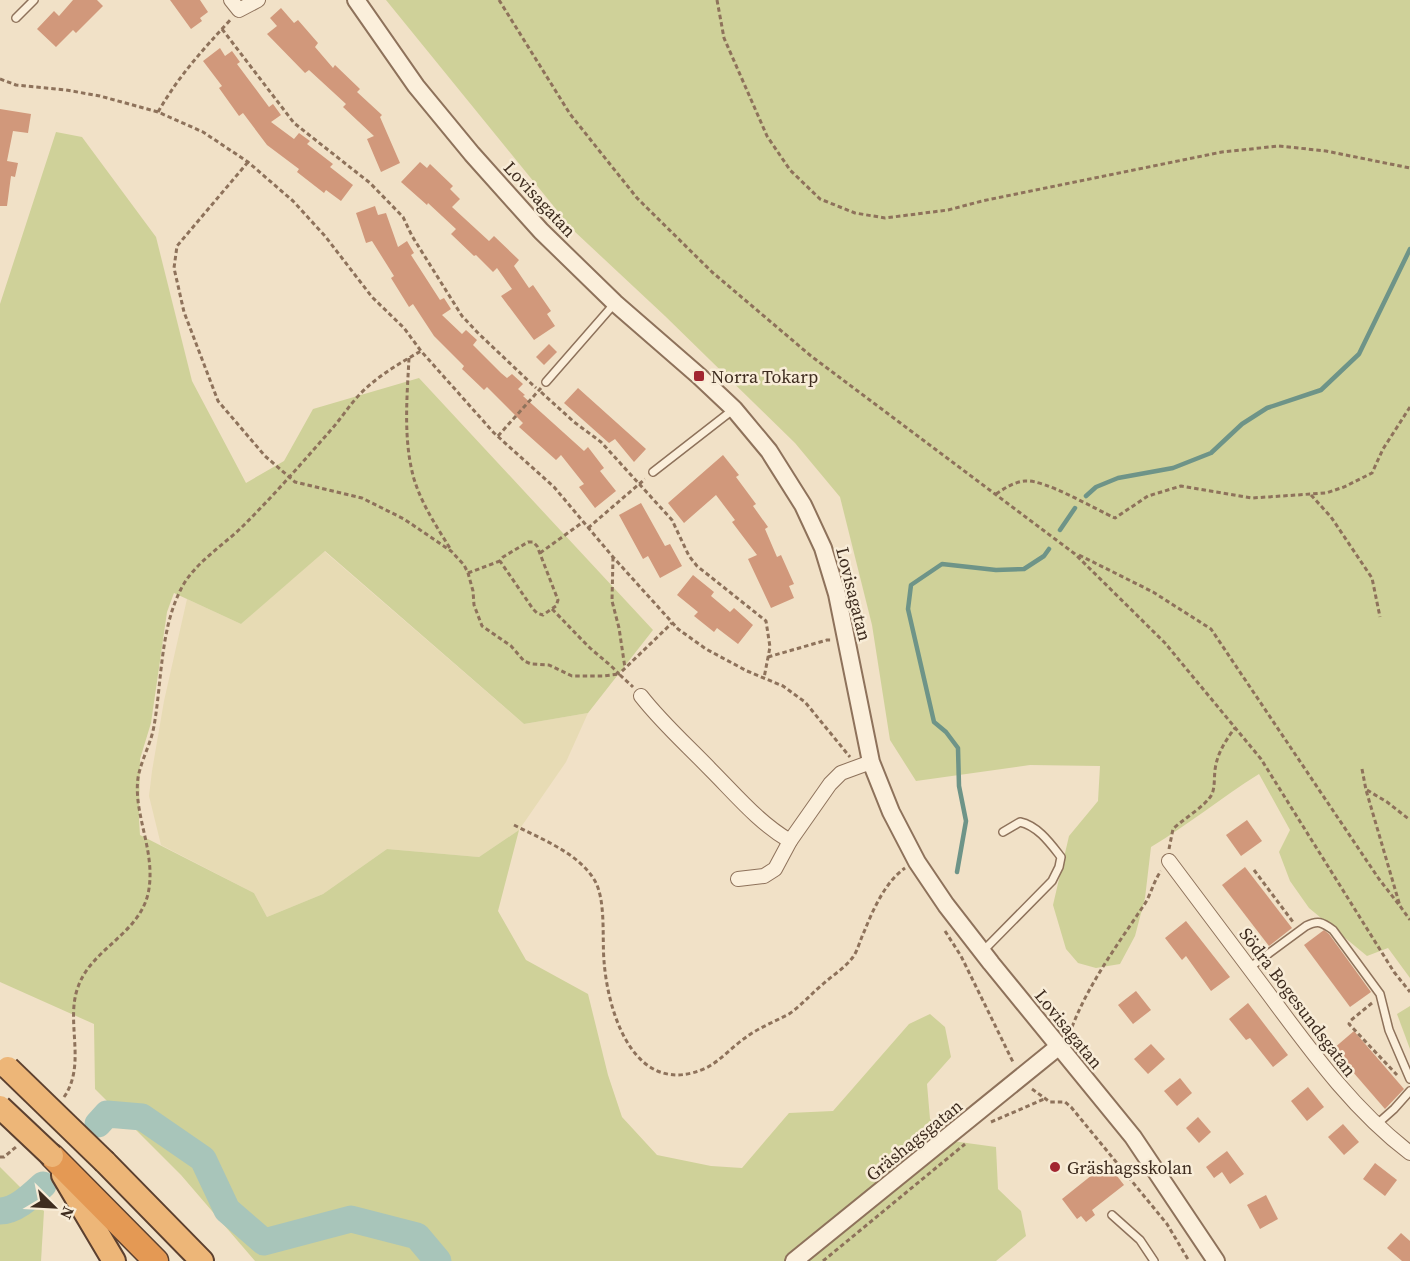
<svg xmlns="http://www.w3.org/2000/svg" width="1410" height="1261" font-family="'Source Serif 4',serif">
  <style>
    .farmland { fill: #e7dbb4 }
    .green { fill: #cfd199 }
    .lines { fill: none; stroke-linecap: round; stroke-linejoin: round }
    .stream { stroke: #6e9488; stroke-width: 4.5 }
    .river { stroke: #a8c5ba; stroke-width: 27 }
    .building { fill: #d1987b }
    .service-casing { stroke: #8e725b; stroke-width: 10 }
    .minor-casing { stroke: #8e725b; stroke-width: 16 }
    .tertiary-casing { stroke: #8e725b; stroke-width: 20 }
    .trunk-casing { stroke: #5c402f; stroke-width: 26 }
    .motorway-casing { stroke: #5c402f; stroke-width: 27 }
    .path { stroke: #8e725b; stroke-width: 3; stroke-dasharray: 4.5 3; stroke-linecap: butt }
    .service { stroke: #fbefdb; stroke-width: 7 }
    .minor { stroke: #fbefdb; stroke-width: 14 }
    .tertiary { stroke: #fbefdb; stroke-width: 16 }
    .trunk { stroke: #edb678; stroke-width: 22 }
    .motorway { stroke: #e49954; stroke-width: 24 }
    .trunk-bridge-casing { stroke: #5c402f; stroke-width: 26; stroke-linecap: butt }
    .trunk-bridge { stroke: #edb678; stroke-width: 22 }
    .poi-dot { fill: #a22631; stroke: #f8ecd7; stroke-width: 2 }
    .labels { text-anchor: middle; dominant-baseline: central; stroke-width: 5; stroke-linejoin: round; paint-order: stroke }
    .street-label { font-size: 18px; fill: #3e2c1f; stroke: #f8ecd7 }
    .poi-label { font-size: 18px; fill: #3e2c1f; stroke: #f8ecd7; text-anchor: start }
  </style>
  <rect width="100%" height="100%" fill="#f1e1c7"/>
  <!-- farmland -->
  <polygon class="farmland" points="324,551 524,724 588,713 566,762 519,830 479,857 387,849 323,894 267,917 254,893 161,845 149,796 152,771 164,701 187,599 241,624"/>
  <!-- green -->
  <g class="green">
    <path d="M386,0H1410V978L1388,948L1367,956L1309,908L1290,881L1279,852L1290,830L1259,774C1222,797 1188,825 1151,847L1145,898L1135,936L1120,964L1096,968L1078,963L1066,949L1053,905L1069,836L1098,801L1100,766L1030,765L916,781L890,740L872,625L840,497L795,443L665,316L573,230Z"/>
    <polygon points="56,132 82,137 156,237 192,381 246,483 284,461 313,409 419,378 653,630 588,713 524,724 325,551 241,624 174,593 167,612 151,723 140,759 139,819 140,835 254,893 267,917 323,894 387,849 479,857 519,830 498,911 526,960 588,994 608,1075 622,1117 657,1155 711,1166 742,1168 789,1113 833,1111 909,1024 930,1014 945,1027 951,1057 927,1084 930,1119 952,1141 996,1147 998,1189 1021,1211 1026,1236 996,1261 255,1261 181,1175 95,1089 94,1024 0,982 0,304"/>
    <polygon points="1410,1006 1410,1049 1397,1014"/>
    <polygon points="0,1167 44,1211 41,1261 0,1261"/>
  </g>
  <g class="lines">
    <!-- stream -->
    <g class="stream">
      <polyline points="1086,496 1096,487 1118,478 1173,468 1211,453 1242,424 1267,408 1321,390 1359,354 1410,249"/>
      <polyline points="1060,530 1075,508"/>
      <polyline points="957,872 966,821 959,786 958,748 946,732 934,722 908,609 911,585 942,564 996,570 1024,569 1044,556 1049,549"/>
    </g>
    <!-- river -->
    <g class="river">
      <polyline points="98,1124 107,1114 142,1117 203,1159 227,1210 264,1242 351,1219 417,1236 438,1261"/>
      <path d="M0,1211C16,1211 32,1195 43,1185"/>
    </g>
  </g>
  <!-- building -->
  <g class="building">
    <polygon points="73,0 97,0 103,6 76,33 73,30 56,47 37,29 54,11 59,16"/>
    <polygon points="170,0 200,0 208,12 200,18 202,21 191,29"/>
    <polygon points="281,8 294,23 298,20 318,43 315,47 333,68 335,65 360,89 357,92 382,115 380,117 400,163 381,172 367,139 374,136 343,107 346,104 309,70 305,73 267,34 277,26 270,18"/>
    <polygon points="220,48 225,56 232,51 240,62 237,64 269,107 273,104 281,115 271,122 294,139 299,133 310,141 307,144 333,164 330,167 353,185 341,201 326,190 324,193 297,172 299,169 267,145 243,113 239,116 219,88 222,86 203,61"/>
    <polygon points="0,109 31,114 28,133 13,131 7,161 18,163 15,177 11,176 7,206 0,206"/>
    <polygon points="420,162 427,168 430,164 453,186 450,189 460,199 452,207 489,241 494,236 519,260 514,266 529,288 533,285 551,311 547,314 555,326 534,340 501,296 512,289 497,268 493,272 476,255 474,256 451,234 456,229 428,203 427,205 401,182"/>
    <polygon points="375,206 378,215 386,213 398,247 407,241 414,253 411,255 440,300 444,298 451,309 442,315 462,334 466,330 477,340 473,345 501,373 507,378 512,374 523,384 518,389 525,395 523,396 584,451 588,447 604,468 600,471 616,491 595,508 579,487 584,484 561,455 556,460 519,427 523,423 487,387 484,390 462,369 464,366 434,336 413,304 409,307 391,278 394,276 372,241 366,243 356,213"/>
    <polygon points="549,344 557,352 544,365 536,357"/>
    <polygon points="578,388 646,449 634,462 615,439 609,443 564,403"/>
    <polygon points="723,455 739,475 736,477 756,504 753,506 768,527 765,529 777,557 781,555 794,584 789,586 794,598 771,608 748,559 757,555 732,522 735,520 716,495 684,523 668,503"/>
    <polygon points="641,503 665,546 670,544 682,566 660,578 648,556 643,559 619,515"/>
    <polygon points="693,575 714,592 711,596 730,612 734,608 753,625 738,644 717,628 714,632 694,616 698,612 677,595"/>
    <polygon points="1247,820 1262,841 1241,856 1226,835"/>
    <polygon points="1245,867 1292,928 1269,946 1222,885"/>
    <polygon points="1186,921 1230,977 1211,991 1186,956 1182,960 1165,938"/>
    <polygon points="1324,930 1329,934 1371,992 1350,1007 1304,945"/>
    <polygon points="1136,991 1151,1010 1133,1024 1118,1005"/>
    <polygon points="1248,1003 1288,1055 1273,1067 1250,1038 1246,1040 1229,1019"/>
    <polygon points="1354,1031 1404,1089 1385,1109 1333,1049"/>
    <polygon points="1151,1044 1165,1059 1148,1074 1134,1059"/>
    <polygon points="1180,1078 1192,1093 1177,1106 1164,1091"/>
    <polygon points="1308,1087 1324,1107 1307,1121 1291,1101"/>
    <polygon points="1198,1117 1211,1132 1199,1143 1186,1128"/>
    <polygon points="1343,1124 1359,1142 1344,1155 1328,1137"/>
    <polygon points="1227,1151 1244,1174 1230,1184 1222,1172 1214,1178 1206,1167"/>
    <polygon points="1107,1163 1124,1185 1092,1210 1095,1215 1086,1222 1081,1216 1077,1219 1062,1199"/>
    <polygon points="1375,1163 1397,1180 1385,1196 1363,1179"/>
    <polygon points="1266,1195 1278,1219 1260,1229 1247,1205"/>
    <polygon points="1401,1233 1410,1241 1410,1261 1402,1261 1387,1248"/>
  </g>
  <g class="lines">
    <defs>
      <g id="service">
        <polyline points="16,18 34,0"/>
        <polyline points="546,382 615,303"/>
        <polyline points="653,472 734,409"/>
        <path d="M982,952L1052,881L1059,867L1061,857C1050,843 1038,826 1020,822L1003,832"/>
        <path d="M1249,968L1306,926C1318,920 1322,922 1333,930L1380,994L1389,1030L1410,1079"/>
        <polyline points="1376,1125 1394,1109 1410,1091"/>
        <polyline points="1112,1215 1140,1240 1154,1261"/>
      </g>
      <g id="minor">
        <polyline points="231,0 239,10 258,0"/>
        <path d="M641,696C662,723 687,745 711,770C736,795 759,823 790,841"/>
        <path d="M1169,861C1201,904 1233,946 1265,989C1309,1048 1351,1108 1410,1153"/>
        <polyline points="738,879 764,876 775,869 790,841 830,784 841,773 871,762"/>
      </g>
      <g id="tertiary">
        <polyline points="356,0 416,86 472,154 541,231 615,303 699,376 734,409 769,451 803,505 823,548 837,594 871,762 891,812 917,862 946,905 991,963 1133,1137 1216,1261"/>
        <polyline points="794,1261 1058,1047"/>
      </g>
      <g id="trunk">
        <polyline points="105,1162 202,1261"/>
        <polyline points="63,1175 114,1261"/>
      </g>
      <polyline id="motorway" points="52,1156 156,1261"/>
    </defs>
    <!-- service casing -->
    <use href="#service" class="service-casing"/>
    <!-- minor casing -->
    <use href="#minor" class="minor-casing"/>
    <!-- tertiary casing -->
    <use href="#tertiary" class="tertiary-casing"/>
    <!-- trunk casing -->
    <use href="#trunk" class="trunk-casing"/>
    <!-- motorway casing -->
    <use href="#motorway" class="motorway-casing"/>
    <!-- path -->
    <g class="path">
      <polyline points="499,0 570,114 637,198 712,272 811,356 1075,554 1165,643 1261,759 1394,972 1410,992"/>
      <polyline points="717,0 724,38 767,136 790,170 820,199 855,213 885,218 948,210 982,201 1222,152 1279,146 1326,151 1410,168"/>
      <polyline points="222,29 294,123 370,183 403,217 412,236 462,316 479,334 536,388"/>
      <polyline points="0,79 16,85 66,90 100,96 158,112 203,132 248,162 293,201 325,236 372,297 404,328 421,351 494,433 554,487 613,557 678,629 706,649 747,671 783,686 805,702 850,757"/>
      <path d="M158,112C180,74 202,51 231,19"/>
      <polyline points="248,162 177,246 174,268 184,312 218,401 265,456 295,482 362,498 404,519 451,551 464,565 468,573 473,591 474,605 482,626 511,646 524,661 531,664 549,665 572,676 603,676 619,674 633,687"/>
      <path d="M409,358C407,398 403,440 414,479C422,505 437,527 451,550"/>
      <polyline points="541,392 574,422 601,442 672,520 689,556 697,566 766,621 770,647 764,678"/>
      <polyline points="498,436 541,388"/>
      <path d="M996,494C1005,488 1014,482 1025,481C1044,479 1095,509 1115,518L1148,496L1181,486L1252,498L1326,493L1344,487L1372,473L1383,449L1410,407"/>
      <polyline points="1311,495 1331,517 1372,578 1380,617"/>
      <polyline points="588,528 645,479"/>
      <polygon points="528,542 533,542 537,546 558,600 556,606 543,615 537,613 533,609 500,561 503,557"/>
      <polyline points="540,553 583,522"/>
      <polyline points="1079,555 1153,592 1211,629 1379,879 1400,906"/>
      <polyline points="613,557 612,601 619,628 625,668"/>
      <polyline points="468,573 500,561"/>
      <path d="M552,609C565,622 577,635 590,648C600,657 610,664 619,674L672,623"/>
      <polyline points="768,657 827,640 833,640"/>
      <polyline points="1362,769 1366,790 1400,906 1410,920"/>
      <polyline points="1367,790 1387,802 1410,820"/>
      <path d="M514,825C541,839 579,853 595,881C606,901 602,938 604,961C608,1014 635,1100 706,1068C720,1061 732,1047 745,1038C758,1028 774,1022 789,1014C802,1005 811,994 823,984C833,975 845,968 853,957C858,950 860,940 864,932C873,910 885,882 905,868"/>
      <path d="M1169,849L1173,829C1183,819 1206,806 1212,794C1215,787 1214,778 1215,770C1217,754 1225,741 1235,728"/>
      <polyline points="1254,870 1293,922"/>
      <polyline points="945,931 961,956 1013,1062"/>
      <polyline points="1372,1003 1350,1021 1349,1024 1397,1075"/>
      <path d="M1072,1027C1089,983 1118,944 1144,905C1151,895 1153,882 1161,871"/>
      <polyline points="1032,1089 1050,1102 1065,1102 1071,1107 1167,1224 1189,1261"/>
      <path d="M64,1097C87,1064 65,1022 78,987C91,949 138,935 148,894C157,853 133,815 138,778C141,760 151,744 154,726C162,681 160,630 181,589C194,563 224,545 244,525C274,495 302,463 330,431C341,419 350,404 361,393C379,375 400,363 421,351"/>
      <polyline points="991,1122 1044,1099"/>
      <polyline points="0,1157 4,1157 16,1147"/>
      <polyline points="823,1261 965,1144"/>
    </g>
    <!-- service -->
    <use href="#service" class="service"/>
    <!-- minor -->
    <use href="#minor" class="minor"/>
    <!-- tertiary -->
    <use href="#tertiary" class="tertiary"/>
    <!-- trunk -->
    <use href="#trunk" class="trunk"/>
    <!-- motorway -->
    <use href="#motorway" class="motorway"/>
    <defs>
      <g id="trunk-bridge">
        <polyline points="8,1068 105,1162"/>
        <polyline points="0,1107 52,1156"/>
      </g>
    </defs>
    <!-- trunk-bridge casing -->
    <use href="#trunk-bridge" class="trunk-bridge-casing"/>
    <!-- trunk-bridge -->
    <use href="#trunk-bridge" class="trunk-bridge"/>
  </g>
  <!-- markers -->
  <g class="poi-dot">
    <rect x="693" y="370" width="12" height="12" rx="3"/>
    <circle cx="1055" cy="1167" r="6"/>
  </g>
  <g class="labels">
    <!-- street labels -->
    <g class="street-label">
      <text transform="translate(540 199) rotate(47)">Lovisagatan</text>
      <text transform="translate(854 594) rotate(76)">Lovisagatan</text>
      <text transform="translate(1298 1002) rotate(53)">Södra Bogesundsgatan</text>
      <text transform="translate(1069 1029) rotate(51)">Lovisagatan</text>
      <text transform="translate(914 1140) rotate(-39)">Gräshagsgatan</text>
    </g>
    <!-- poi labels -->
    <g class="poi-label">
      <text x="711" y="376">Norra Tokarp</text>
      <text x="1067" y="1167">Gräshagsskolan</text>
    </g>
  </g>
  <!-- north arrow -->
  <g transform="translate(54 1207) rotate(114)" stroke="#f8ecd7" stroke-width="4.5" paint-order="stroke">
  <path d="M0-4.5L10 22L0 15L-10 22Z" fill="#3e2c1f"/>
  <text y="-9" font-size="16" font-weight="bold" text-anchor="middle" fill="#3e2c1f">N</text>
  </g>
</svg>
